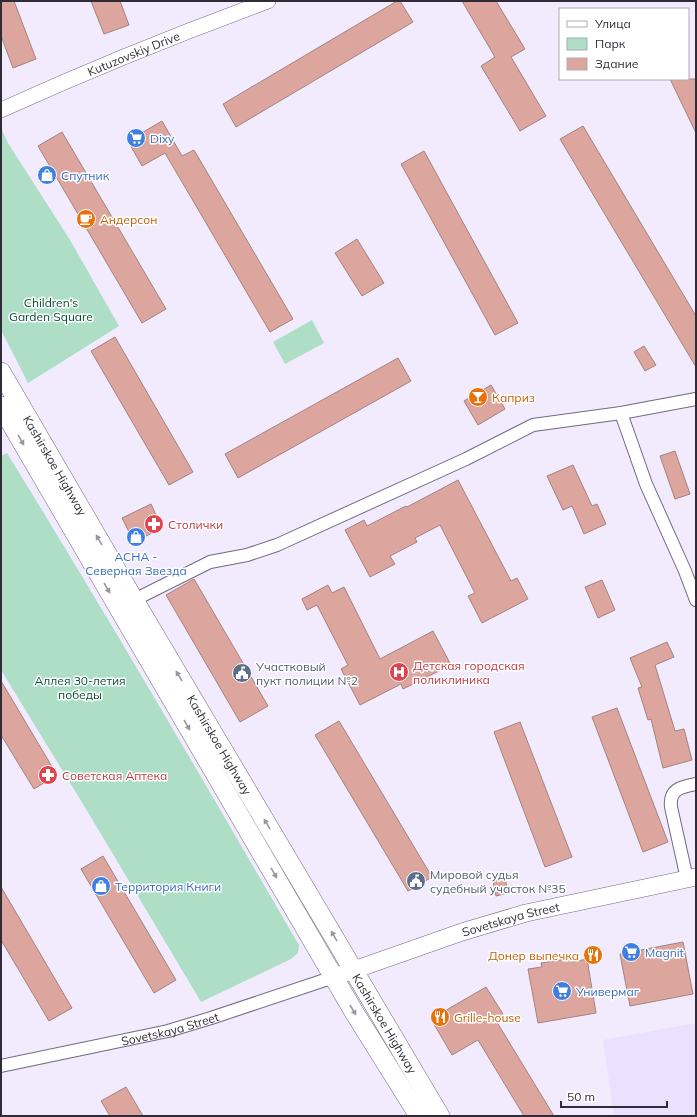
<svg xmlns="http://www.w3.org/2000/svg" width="697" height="1117" font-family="Mulish,sans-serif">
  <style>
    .built { fill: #ebe1ff }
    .green { fill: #afdec6 }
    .building { fill: #dca69f; stroke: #a4827e }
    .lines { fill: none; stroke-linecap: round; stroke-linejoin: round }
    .minor-casing { stroke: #726984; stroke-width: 14 }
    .tertiary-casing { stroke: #726984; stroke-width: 16 }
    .secondary-casing { stroke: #726984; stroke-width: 18 }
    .primary-casing { stroke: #726984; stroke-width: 20 }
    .minor { stroke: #fff; stroke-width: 12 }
    .tertiary { stroke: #fff; stroke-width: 15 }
    .secondary { stroke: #fff; stroke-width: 17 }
    .primary { stroke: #fff; stroke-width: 19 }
    .oneway { fill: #98969b }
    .labels { text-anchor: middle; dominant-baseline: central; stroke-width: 3; stroke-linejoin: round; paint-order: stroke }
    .street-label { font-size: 12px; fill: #302c37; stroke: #fff }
    .shop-label { font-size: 12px; fill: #366cbe; stroke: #fff; text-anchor: start }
    .food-label { font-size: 12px; fill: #c56008; stroke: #fff; text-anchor: start }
    .park-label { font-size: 12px; fill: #094d35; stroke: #fff }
    .health-label { font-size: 12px; fill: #be3a42; stroke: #fff; text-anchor: start }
    .service-label { font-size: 12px; fill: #4e5e75; stroke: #fff; text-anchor: start }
  </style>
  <rect width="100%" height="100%" fill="#f1ebfd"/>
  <!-- built -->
  <polygon class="built" points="696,1023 696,1116 614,1116 603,1040"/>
  <!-- green -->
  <g class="green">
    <polygon points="2,130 8,143 70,240 119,326 28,383 1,330"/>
    <polygon points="312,320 324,343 285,364 273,342"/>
    <path d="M7,453C107,615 203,780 299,945L298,953L291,959L201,1002L86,809L1,670V456Z"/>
  </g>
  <!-- building -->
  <g class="building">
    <polygon points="1,1 14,1 36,59 13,68 1,36"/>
    <polygon points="91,1 120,1 129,25 104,34"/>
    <polygon points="397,1 400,1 413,22 236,127 223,104"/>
    <polygon points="462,1 496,1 525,49 511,57 546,116 520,131 481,66 495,57"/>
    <polygon points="670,79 696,79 696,133"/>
    <polygon points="162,121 182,156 194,150 293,319 270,332 165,153 142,166 128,141"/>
    <polygon points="583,126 696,316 696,367 560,139"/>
    <polygon points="62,132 166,309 142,323 38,146"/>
    <polygon points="424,151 518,323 495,335 401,164"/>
    <polygon points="357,239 384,283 362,296 335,253"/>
    <polygon points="115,337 193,472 169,485 91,351"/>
    <polygon points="644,346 656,365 645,371 634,352"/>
    <polygon points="398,358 411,381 238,478 225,454"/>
    <polygon points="491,385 505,409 478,425 464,401"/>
    <polygon points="675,451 690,494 675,499 660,456"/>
    <polygon points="573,465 592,506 597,504 606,524 584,534 572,506 563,510 547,476"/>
    <polygon points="458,480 511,581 517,578 528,599 482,623 468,596 475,593 440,525 415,538 417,542 390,556 395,564 370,577 345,530 364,520 367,526 406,506 407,507"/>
    <polygon points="151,504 162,528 134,542 122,518"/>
    <polygon points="194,579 268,706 240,722 166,595"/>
    <polygon points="602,580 615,610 598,618 585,587"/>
    <polygon points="328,585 332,593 344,587 380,659 433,631 451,665 403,689 401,684 360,705 341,669 348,665 317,605 307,610 302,599"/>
    <polygon points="667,642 674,657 655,665 675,731 684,729 692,760 663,768 651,719 648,720 638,688 642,687 630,658"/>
    <polygon points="1,681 57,775 34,789 1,735"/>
    <polygon points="617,708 668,842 643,852 592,717"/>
    <polygon points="339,721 432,877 408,891 315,735"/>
    <polygon points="520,722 572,857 545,867 494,732"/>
    <polygon points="103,856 176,980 154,993 81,869"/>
    <polygon points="505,878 508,893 496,896 493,881"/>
    <polygon points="1,887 72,1008 49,1021 1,940"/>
    <polygon points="683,942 693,994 630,1006 620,954"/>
    <polygon points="572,958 573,962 587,959 596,1013 538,1023 528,969 542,967 541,963"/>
    <polygon points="486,987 503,1014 495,1019 554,1116 524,1116 478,1040 452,1055 431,1019"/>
    <polygon points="126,1087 143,1116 110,1116 101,1101"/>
  </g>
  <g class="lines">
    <defs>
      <g id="minor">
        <polyline points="621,413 646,484 685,571 696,600"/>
        <polyline points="134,600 210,562 247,555 277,545 466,459 533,425 621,413 696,399"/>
        <path d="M687,879L671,807C669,789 681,787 696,784"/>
        <path id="s1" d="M1,1066L168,1031L211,1018L334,977"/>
      </g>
      <g id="tertiary">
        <path id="s2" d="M1,110C89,70 178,34 268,1"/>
      </g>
      <g id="secondary">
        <path id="s3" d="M334,977L462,932L526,913L696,877"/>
      </g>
      <g id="primary">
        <path id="s4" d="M1,372L134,600L440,1116"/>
        <polyline points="1,406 354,1012 419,1116"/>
      </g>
    </defs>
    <!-- minor casing -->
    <use href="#minor" class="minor-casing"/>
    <!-- tertiary casing -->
    <use href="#tertiary" class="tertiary-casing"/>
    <!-- secondary casing -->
    <use href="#secondary" class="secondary-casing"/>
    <!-- primary casing -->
    <use href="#primary" class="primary-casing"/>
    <!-- minor -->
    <use href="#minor" class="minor"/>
    <!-- tertiary -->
    <use href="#tertiary" class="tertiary"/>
    <!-- secondary -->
    <use href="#secondary" class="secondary"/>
    <!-- primary -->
    <use href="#primary" class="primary"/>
  </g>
  <!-- one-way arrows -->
  <defs><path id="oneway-solid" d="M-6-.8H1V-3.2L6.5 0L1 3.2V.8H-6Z"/></defs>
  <g class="oneway">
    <use href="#oneway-solid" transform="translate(21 440) rotate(60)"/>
    <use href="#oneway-solid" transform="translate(99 540) rotate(-120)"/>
    <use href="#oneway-solid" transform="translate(107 588) rotate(60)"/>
    <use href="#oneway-solid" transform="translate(179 676) rotate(-121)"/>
    <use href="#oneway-solid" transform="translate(187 725) rotate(60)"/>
    <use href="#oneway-solid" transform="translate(267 824) rotate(-121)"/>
    <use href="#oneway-solid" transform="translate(274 873) rotate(60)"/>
    <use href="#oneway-solid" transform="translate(334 936) rotate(-120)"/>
    <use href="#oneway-solid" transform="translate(353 1010) rotate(59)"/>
  </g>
  <!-- icons -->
  <defs>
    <symbol id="supermarket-disc" viewBox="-11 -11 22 22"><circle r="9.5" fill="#3f7fe0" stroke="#fff"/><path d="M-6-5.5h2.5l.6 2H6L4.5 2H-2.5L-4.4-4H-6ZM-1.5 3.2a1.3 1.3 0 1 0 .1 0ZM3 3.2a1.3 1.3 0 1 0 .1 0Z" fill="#fff"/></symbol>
    <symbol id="shop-disc" viewBox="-11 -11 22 22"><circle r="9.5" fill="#3f7fe0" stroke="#fff"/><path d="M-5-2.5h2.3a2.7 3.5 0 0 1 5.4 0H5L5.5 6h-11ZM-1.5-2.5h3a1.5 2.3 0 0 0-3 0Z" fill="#fff"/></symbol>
    <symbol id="cafe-disc" viewBox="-11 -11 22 22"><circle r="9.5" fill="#e8710a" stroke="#fff"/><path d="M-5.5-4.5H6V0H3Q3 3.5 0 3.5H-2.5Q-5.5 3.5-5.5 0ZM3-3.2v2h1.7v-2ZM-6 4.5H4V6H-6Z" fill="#fff"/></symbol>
    <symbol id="bar-disc" viewBox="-11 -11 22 22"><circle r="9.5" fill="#e8710a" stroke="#fff"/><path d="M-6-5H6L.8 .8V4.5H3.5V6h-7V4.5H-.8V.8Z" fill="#fff"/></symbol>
    <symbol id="pharmacy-disc" viewBox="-11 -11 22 22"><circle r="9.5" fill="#e0444e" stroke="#fff"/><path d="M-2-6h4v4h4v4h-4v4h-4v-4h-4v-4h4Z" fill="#fff"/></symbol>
    <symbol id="hospital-disc" viewBox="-11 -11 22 22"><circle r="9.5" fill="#e0444e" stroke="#fff"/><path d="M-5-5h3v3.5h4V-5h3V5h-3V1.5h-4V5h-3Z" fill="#fff"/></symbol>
    <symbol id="civic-disc" viewBox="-11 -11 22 22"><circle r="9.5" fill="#5c6f8a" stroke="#fff"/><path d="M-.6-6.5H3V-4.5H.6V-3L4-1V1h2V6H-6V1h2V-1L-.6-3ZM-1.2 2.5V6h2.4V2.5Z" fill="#fff"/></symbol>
    <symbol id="restaurant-disc" viewBox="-11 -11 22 22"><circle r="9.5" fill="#e8710a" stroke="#fff"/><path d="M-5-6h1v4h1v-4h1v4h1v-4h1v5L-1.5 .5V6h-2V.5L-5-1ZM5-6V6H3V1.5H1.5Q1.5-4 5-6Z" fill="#fff"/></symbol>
  </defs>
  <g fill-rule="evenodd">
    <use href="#supermarket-disc" x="125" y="127" width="22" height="22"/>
    <use href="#shop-disc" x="36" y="164" width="22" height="22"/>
    <use href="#cafe-disc" x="75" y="208" width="22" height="22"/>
    <use href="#bar-disc" x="467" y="386" width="22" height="22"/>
    <use href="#pharmacy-disc" x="143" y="513" width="22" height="22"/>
    <use href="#shop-disc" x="125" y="526" width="22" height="22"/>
    <use href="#hospital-disc" x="388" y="661" width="22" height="22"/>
    <use href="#civic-disc" x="231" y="662" width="22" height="22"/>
    <use href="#pharmacy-disc" x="37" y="764" width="22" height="22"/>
    <use href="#civic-disc" x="405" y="870" width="22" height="22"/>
    <use href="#shop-disc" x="90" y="875" width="22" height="22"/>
    <use href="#supermarket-disc" x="620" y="941" width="22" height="22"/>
    <use href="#restaurant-disc" x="582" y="944" width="22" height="22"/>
    <use href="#supermarket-disc" x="551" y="980" width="22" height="22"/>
    <use href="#restaurant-disc" x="429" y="1006" width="22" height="22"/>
  </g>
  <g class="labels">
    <!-- street labels -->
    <g class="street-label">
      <text stroke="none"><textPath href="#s2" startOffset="144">Kutuzovskiy Drive</textPath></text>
      <text stroke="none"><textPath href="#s4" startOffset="108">Kashirskoe Highway</textPath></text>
      <text stroke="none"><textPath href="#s4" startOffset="432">Kashirskoe Highway</textPath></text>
      <text stroke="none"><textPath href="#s3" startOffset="186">Sovetskaya Street</textPath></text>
      <text stroke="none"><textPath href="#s4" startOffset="756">Kashirskoe Highway</textPath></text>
      <text stroke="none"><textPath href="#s1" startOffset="173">Sovetskaya Street</textPath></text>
    </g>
    <!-- shop labels -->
    <g class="shop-label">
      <text x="150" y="138">Dixy</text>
      <text x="61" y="175">Спутник</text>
      <text x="136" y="556" text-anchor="middle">АСНА -<tspan x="136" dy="14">Северная Звезда</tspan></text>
      <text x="115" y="886">Территория Книги</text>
      <text x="645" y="952">Magnit</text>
      <text x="576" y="991">Универмаг</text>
    </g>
    <!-- food labels -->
    <g class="food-label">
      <text x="100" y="219">Андерсон</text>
      <text x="492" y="397">Каприз</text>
      <text x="579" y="955" text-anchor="end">Донер выпечка</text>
      <text x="454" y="1017">Grille-house</text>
    </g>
    <!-- park labels -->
    <g class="park-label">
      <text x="51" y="302">Children's<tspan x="51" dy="14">Garden Square</tspan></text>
      <text x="80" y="680">Аллея 30-летия<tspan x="80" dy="14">победы</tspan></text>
    </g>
    <!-- health labels -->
    <g class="health-label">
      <text x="168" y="524">Столички</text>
      <text x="413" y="665">Детская городская<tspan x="413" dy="14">поликлиника</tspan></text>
      <text x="62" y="775">Советская Аптека</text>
    </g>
    <!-- service labels -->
    <g class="service-label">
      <text x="256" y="666">Участковый<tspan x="256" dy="14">пукт полиции №2</tspan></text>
      <text x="430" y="874">Мировой судья<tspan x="430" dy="14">судебный участок №35</tspan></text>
    </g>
  </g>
  <!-- border -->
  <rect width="697" height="1117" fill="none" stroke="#302c37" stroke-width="4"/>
  <!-- legend -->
  <rect x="559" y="8" width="130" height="72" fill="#ffffff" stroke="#acabaf"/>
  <rect x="567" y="21" width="20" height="6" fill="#ffffff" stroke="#acabaf"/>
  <text x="595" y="28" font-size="12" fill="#302c37">Улица</text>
  <rect x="567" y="38" width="20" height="12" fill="#afdec6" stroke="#acabaf"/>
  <text x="595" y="48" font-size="12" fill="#302c37">Парк</text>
  <rect x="567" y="58" width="20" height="12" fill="#dca69f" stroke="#acabaf"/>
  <text x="595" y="68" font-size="12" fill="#302c37">Здание</text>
  <!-- scale -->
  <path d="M561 1101v6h106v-6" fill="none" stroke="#302c37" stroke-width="2"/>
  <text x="567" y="1101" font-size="12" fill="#302c37" stroke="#ffffff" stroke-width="3" paint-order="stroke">50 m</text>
</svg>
